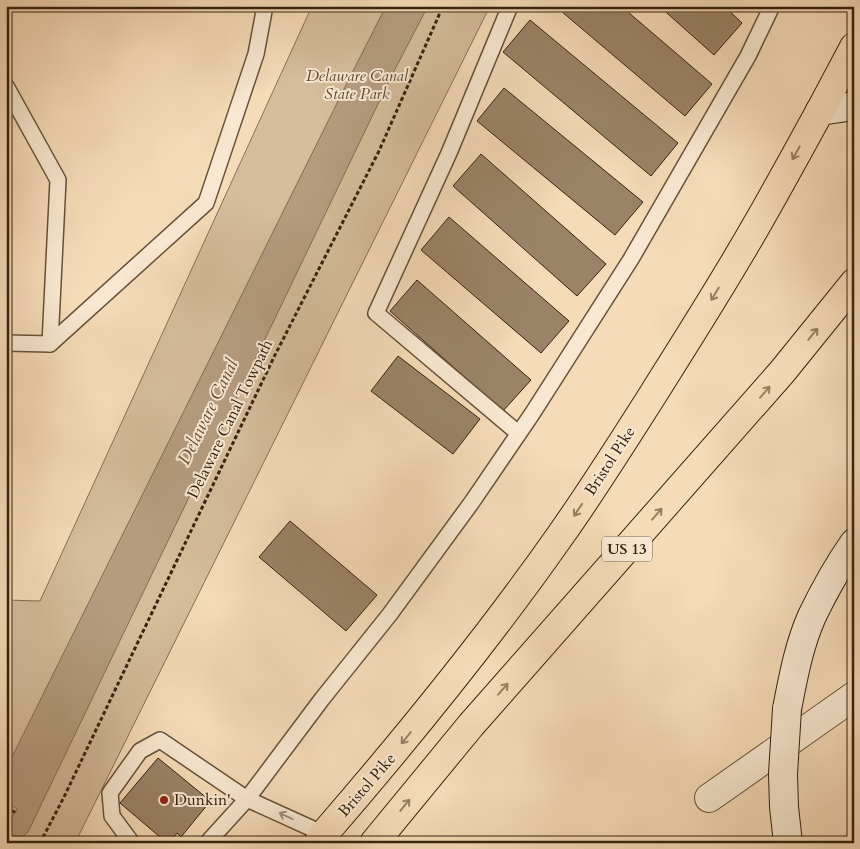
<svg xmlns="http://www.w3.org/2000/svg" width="860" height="849" font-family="Cardo,serif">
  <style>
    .green { fill: #d5bc9b; stroke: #867055 }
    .water { fill: #b59c7f; stroke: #826c52 }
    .building { fill: #9a8367; stroke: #36230f }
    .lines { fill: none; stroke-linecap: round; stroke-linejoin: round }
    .service-casing { stroke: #665139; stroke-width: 18 }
    .minor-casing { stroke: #665139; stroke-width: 30 }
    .secondary-casing { stroke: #36230f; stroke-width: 30 }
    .trunk-casing { stroke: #36230f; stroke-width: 30 }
    .motorway-casing { stroke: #36230f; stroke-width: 30 }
    .path { stroke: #36230f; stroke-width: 3; stroke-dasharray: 4 2.5; stroke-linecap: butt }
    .service { stroke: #f9e8d1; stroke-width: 15 }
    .minor { stroke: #f9e8d1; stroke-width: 28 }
    .secondary { stroke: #f9e8d1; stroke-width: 28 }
    .trunk { stroke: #f6dbb8; stroke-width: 28 }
    .motorway { stroke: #f6dbb8; stroke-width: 28 }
    .rail { stroke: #36230f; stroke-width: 4; stroke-dasharray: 9 9; stroke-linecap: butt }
    .secondary-bridge-casing { stroke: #36230f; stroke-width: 30; stroke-linecap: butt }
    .secondary-bridge { stroke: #f9e8d1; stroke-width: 28 }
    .oneway { stroke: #967f64 }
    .oneway2 { stroke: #a18f7a }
    .poi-dot { fill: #8f2418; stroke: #f9e8d1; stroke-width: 2 }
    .labels { text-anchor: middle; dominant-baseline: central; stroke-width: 4; stroke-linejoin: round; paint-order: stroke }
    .shield { fill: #f9e8d1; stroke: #705e49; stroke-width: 1 }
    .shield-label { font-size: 15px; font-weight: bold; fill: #36230f }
    .park-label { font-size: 16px; font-style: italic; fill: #5e4932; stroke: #f9e8d1 }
    .street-label { font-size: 16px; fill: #36230f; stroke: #f9e8d1 }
    .poi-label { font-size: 16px; fill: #36230f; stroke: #f9e8d1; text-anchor: start }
    .water-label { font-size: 18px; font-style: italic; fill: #624d36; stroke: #f9e8d1 }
  </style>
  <rect width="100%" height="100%" fill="#f6dbb8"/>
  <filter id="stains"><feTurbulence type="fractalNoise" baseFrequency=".004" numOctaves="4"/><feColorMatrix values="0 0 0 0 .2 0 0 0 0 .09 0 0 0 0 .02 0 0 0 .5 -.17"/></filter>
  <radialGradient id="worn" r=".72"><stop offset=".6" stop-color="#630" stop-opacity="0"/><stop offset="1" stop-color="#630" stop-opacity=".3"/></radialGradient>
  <!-- green -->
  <polygon class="green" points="312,6 490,6 75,843 6,843 6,600 40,601"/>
  <!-- water -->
  <path class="water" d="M386,6H428L392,75L28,832L21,838C3,831 6,830 6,813L13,817L17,809L6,802V769L353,71Z"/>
  <!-- building -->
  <g class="building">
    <polygon points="555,6 621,6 712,84 685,116"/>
    <polygon points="659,6 724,6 742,23 714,55"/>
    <polygon points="530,20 678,143 651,176 503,52"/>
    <polygon points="504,88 643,202 615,235 477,121"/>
    <polygon points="481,154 606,264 577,296 453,186"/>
    <polygon points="449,217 569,321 541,353 421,250"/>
    <polygon points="417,280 531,380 503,411 390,311"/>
    <polygon points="398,356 480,419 453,454 371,391"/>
    <polygon points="290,521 377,595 346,631 259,557"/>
    <polygon points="158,758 208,799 205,802 208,804 181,837 177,833 169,843 167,843 120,803"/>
  </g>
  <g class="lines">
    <defs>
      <g id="service">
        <polyline points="510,6 449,153 376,313 518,433"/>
        <polyline points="6,86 58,180 50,344 6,343"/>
        <polyline points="50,344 206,203 256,54 265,6"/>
        <polyline points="132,843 112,816 110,793 140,751 160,740 247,799 324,834"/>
        <polyline points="207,843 247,799 322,699 390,614 472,502 532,414 631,259 748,56 772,6"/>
      </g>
      <polyline id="minor" points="709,798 854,696"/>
      <g id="secondary">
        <polyline points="820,111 854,106"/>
        <path d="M787,709C793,678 799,645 812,616C824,591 838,566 854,543"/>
      </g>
      <g id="trunk">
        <path d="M318,843L324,834C407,738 487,640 560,536C592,491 622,443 652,396C687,340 723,284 756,226C778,188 799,149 820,111"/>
        <polyline points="374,843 471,725 782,372 854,283"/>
      </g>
      <polyline id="motorway" points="820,111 854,47"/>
    </defs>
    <!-- service casing -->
    <use href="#service" class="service-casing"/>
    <!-- minor casing -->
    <use href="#minor" class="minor-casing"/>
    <!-- secondary casing -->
    <use href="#secondary" class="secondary-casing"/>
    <!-- trunk casing -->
    <use href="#trunk" class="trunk-casing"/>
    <!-- motorway casing -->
    <use href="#motorway" class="motorway-casing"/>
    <!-- path -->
    <g class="path">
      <polyline points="6,807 16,813"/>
      <polyline points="40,843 64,797 274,357 379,151 443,6"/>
    </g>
    <!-- service -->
    <use href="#service" class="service"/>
    <!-- minor -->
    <use href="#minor" class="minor"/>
    <!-- secondary -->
    <use href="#secondary" class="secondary"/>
    <!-- trunk -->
    <use href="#trunk" class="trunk"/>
    <!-- motorway -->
    <use href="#motorway" class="motorway"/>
    <!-- rail -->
    <polyline class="rail" points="848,843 854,836"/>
    <defs>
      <polyline id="secondary-bridge" points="787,709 783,774 784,807 788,843"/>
    </defs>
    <!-- secondary-bridge casing -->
    <use href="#secondary-bridge" class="secondary-bridge-casing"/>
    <!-- secondary-bridge -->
    <use href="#secondary-bridge" class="secondary-bridge"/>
  </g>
  <!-- one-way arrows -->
  <defs><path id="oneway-shaft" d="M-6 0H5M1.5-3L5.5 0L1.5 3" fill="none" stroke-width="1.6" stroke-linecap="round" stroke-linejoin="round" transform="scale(1.25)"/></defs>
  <g class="oneway">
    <use href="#oneway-shaft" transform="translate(796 153) rotate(119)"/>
    <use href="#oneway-shaft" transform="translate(715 294) rotate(121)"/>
    <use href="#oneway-shaft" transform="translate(813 334) rotate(-51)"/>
    <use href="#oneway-shaft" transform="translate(765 392) rotate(-49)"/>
    <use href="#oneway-shaft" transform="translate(578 510) rotate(124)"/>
    <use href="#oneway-shaft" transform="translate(657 514) rotate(-49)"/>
    <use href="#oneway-shaft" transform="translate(503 689) rotate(-49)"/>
    <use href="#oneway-shaft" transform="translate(406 738) rotate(129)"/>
    <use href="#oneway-shaft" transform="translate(405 805) rotate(-51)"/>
  </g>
  <use class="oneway2" href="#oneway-shaft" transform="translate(286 816) rotate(-155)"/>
  <!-- markers -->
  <circle class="poi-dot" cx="164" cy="800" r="5"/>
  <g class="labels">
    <!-- shield labels -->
    <rect class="shield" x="602" y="536.5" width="50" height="25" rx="4"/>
    <g class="shield-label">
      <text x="627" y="549">US 13</text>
    </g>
    <!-- park labels -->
    <g class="park-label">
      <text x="357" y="76">Delaware Canal<tspan x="357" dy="18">State Park</tspan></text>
    </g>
    <!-- street labels -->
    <g class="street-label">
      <text transform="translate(230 419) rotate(-64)">Delaware Canal Towpath</text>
      <text transform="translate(610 461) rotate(-57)">Bristol Pike</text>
      <text transform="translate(367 785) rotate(-49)">Bristol Pike</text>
    </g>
    <!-- poi labels -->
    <g class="poi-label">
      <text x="174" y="800">Dunkin'</text>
    </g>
    <!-- water labels -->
    <g class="water-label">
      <text transform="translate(208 412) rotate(-64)">Delaware Canal</text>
    </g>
  </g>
  <!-- margin -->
  <rect width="860" height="849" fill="none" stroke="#f6dbb8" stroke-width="25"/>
  <rect x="8" y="8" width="845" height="834" fill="none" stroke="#36230f" stroke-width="2.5"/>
  <rect x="12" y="12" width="835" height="824" fill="none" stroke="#36230f"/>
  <rect width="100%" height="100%" filter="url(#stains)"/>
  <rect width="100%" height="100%" fill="url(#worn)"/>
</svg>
